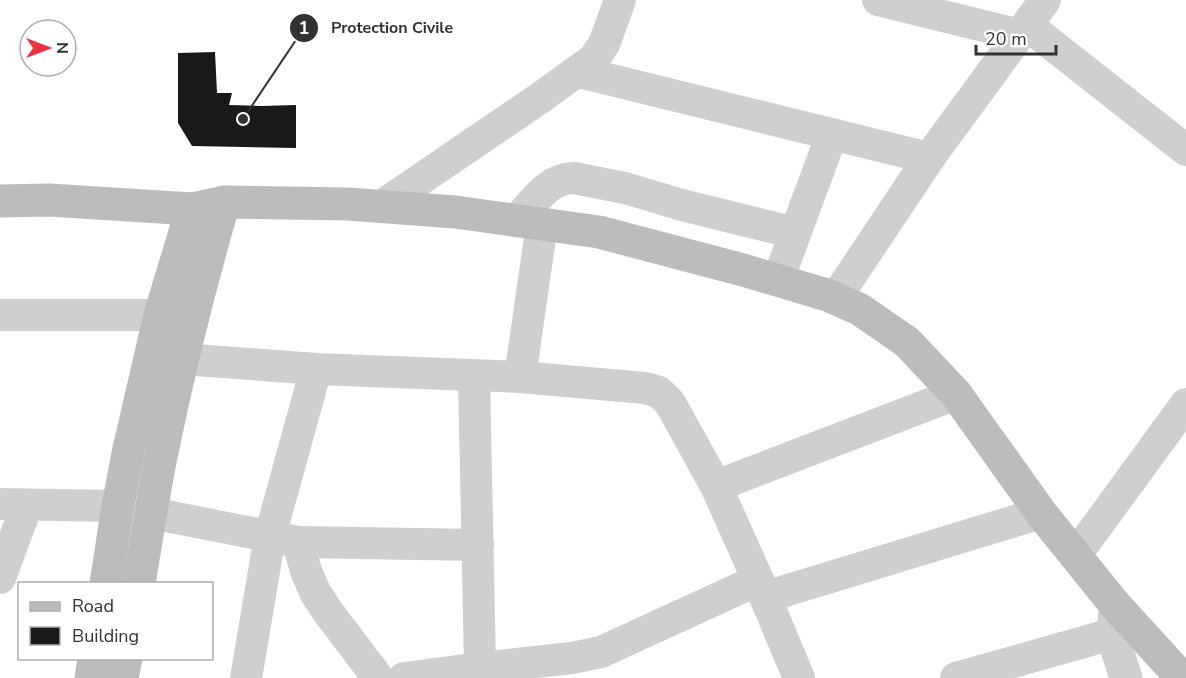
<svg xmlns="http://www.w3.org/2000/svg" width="1186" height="678" font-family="'Nunito Sans',sans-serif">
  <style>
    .building { fill: #191919 }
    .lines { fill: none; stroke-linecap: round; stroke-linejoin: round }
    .minor { stroke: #cfcfcf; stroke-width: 32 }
    .tertiary { stroke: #cfcfcf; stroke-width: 33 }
    .secondary { stroke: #bcbcbc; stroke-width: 33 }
    .leader { fill: none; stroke: #323232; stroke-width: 2 }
    .callout-dot { fill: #323232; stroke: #fff; stroke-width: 2 }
    .mark-label { font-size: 18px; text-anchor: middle; font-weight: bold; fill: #fff }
    .callout-label { font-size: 16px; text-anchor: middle; font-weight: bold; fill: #323232; stroke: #fff; stroke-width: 6; stroke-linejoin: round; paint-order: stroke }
  </style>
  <rect width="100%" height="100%" fill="#fff"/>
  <!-- building -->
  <polygon class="building" points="215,52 217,93 232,93 229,105 262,106 296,105 296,148 192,146 178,123 178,53"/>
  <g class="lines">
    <!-- minor -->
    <g class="minor">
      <polyline points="878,0 1020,35"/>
      <polyline points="1027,25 1186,150"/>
      <polyline points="579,72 929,158"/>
      <polyline points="380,207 540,98 594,59 604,44 620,0"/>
      <path d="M517,220C533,203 548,178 574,178L625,188L682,205L795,233"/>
      <polyline points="778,280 832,134"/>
      <polyline points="835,299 929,158 1045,0"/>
      <polyline points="0,315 160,315"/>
      <polyline points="182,359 316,369 520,377 645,388 659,392 670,403 716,486 758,580 601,652 572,658 480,668 404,678"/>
      <polyline points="474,376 480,668"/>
      <polyline points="520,377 542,224"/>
      <polyline points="716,486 956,394"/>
      <polyline points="0,504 118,506"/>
      <polyline points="151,513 298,542 478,545"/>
      <polyline points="298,542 306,571 315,592 328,612 378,678"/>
      <polyline points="1075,556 1186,404"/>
      <polyline points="0,578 27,505"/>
      <polyline points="758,580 799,678"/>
      <polyline points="765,597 1041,513"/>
      <polyline points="246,678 270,536 316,369"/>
      <polyline points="956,678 1112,634"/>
    </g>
    <!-- tertiary -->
    <polyline class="tertiary" points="1116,606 1112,634 1126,678"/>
    <!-- secondary -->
    <g class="secondary">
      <polyline points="0,201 49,200 192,209 224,202 348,204 455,212 599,232 743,270 827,295 859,309 907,342 956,394 1041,513 1116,606 1182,678"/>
      <polyline points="106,584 118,506 129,449 160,315 192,209"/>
      <path d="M139,584C146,540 153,496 162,452C179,368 200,285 224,202"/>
      <polyline points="91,678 94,658"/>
      <polyline points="122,678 126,658"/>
    </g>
  </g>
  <!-- callouts -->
  <path class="leader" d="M243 119L304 28"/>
  <g class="callout-dot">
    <circle cx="243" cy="119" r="6"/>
    <circle cx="304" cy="28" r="15"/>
  </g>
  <g class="mark-label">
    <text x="304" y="34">1</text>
  </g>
  <g class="callout-label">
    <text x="392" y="33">Protection Civile</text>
  </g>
  <!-- legend -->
  <rect x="18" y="582" width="195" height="78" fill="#ffffff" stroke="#adadad" stroke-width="1.5"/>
  <rect x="30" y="602" width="30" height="9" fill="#bcbcbc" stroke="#adadad" stroke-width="1.5"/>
  <text x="72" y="612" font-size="18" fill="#323232">Road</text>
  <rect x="30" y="627" width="30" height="18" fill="#191919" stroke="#adadad" stroke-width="1.5"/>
  <text x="72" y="642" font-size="18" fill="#323232">Building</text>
  <!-- north arrow -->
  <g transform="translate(48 48) rotate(90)"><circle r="28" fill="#ffffff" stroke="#adadad" stroke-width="1.5"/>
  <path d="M0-4.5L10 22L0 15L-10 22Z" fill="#ee3043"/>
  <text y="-9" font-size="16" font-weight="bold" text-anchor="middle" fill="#323232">N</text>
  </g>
  <!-- scale -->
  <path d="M976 45v9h80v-9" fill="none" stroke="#323232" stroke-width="3"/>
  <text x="985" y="45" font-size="18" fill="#323232" stroke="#ffffff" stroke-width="4.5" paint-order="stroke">20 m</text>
</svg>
